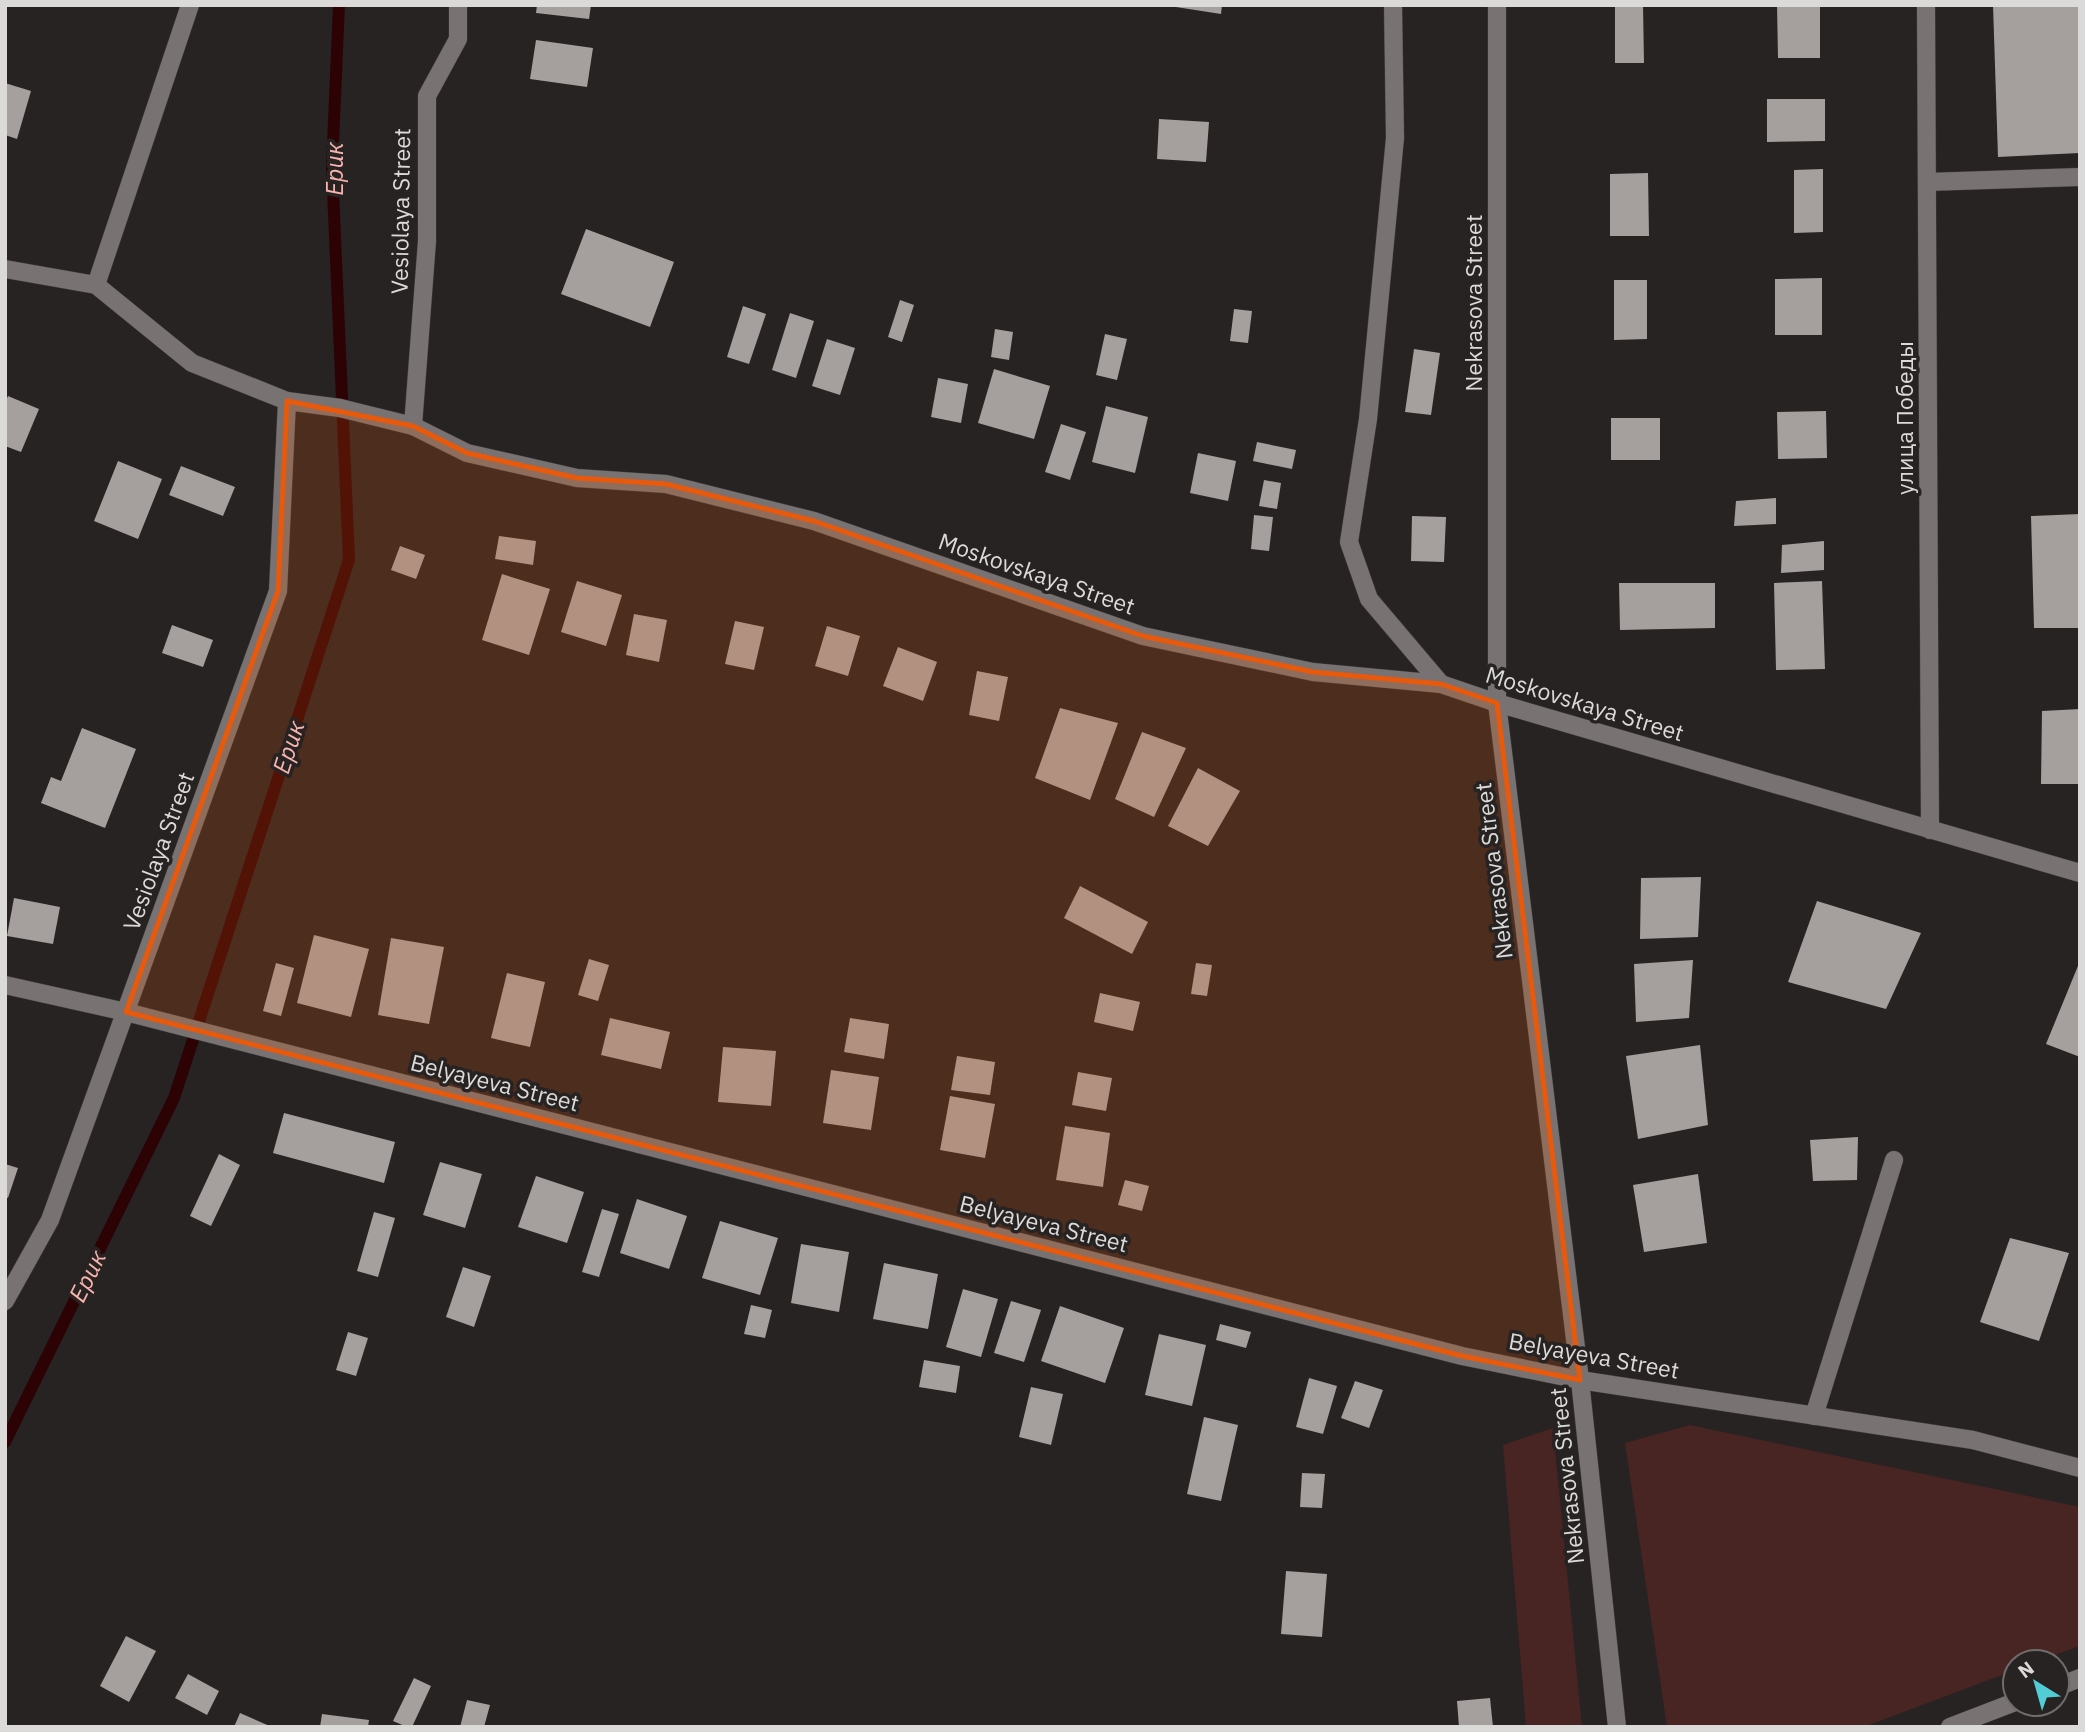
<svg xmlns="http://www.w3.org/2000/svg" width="2085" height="1732" font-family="'IBM Plex Sans',sans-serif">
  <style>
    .green { fill: #482423 }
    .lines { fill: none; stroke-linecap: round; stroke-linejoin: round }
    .stream { stroke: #2d0205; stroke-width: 12 }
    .building { fill: #a59f9e }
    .service-casing { stroke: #413d3d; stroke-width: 19 }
    .minor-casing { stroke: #413d3d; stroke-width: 19 }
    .service { stroke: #787272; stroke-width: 18 }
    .minor { stroke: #787272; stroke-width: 18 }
    .marked { fill: #e8590c; fill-opacity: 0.2; stroke: #e8590c; stroke-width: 5; stroke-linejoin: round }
    .labels { text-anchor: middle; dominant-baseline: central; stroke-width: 7; stroke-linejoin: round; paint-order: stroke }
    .street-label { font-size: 23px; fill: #dcd9d9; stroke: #272323 }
    .water-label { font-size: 24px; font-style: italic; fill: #f8b3af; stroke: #272323 }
  </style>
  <rect width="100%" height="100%" fill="#272323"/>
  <!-- green -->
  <g class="green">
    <polygon points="1690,1425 2080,1507 2080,1646 2036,1662 2015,1662 2015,1670 1864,1727 1667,1727 1625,1443"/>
    <polygon points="1553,1428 1582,1727 1526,1727 1503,1445"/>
  </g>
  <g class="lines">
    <!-- stream -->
    <polyline class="stream" points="5,1442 174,1098 349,560 332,167 339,5"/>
  </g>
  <!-- building -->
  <g class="building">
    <polygon points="537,5 591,5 589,19 536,13"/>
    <polygon points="1163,5 1222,5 1221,14"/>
    <polygon points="1615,5 1643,5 1644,63 1615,63"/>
    <polygon points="1777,5 1820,5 1820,58 1778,58"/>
    <polygon points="1993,5 2080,5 2080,153 1998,157"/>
    <polygon points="536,40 593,48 587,87 530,79"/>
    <polygon points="5,83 31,91 17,139 5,135"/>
    <polygon points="1767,99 1825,99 1825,141 1767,142"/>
    <polygon points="1159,119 1209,122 1206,162 1157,159"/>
    <polygon points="1823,169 1823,232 1794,233 1794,170"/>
    <polygon points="1648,173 1649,236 1610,236 1610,174"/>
    <polygon points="586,229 674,262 650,327 561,294"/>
    <polygon points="1822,278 1822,335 1775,335 1775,279"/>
    <polygon points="1614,280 1647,280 1647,339 1614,340"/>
    <polygon points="900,300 914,305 902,342 888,337"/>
    <polygon points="743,306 766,314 749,364 727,357"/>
    <polygon points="1234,309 1252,311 1248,343 1230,341"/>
    <polygon points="790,313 814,321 796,378 772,370"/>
    <polygon points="995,329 1013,332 1009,360 991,357"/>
    <polygon points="1105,334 1127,339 1117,380 1096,375"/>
    <polygon points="827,339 855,348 840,395 812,386"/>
    <polygon points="1414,349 1440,353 1431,415 1405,412"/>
    <polygon points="994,369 1050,386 1034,439 978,423"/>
    <polygon points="938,378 968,384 961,423 931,417"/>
    <polygon points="8,396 39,409 21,452 5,446 5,403"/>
    <polygon points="1106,406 1148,417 1135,473 1092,462"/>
    <polygon points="1826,411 1827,458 1778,459 1777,412"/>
    <rect x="1611" y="418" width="49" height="42"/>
    <polygon points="1061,424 1086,432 1070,480 1045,472"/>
    <polygon points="1257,442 1296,450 1292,469 1253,461"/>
    <polygon points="1198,453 1236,461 1228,501 1190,493"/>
    <polygon points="118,461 162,479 138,539 94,521"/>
    <polygon points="181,466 235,487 223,516 169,495"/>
    <polygon points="1264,480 1281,483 1277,509 1259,506"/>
    <polygon points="1776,498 1776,524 1734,526 1736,501"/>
    <polygon points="2080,514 2080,628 2034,628 2031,516"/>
    <polygon points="1254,515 1273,517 1269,551 1251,549"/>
    <polygon points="1412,516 1446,517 1444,562 1411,561"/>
    <polygon points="499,536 536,541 533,565 495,559"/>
    <polygon points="1824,541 1824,570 1781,573 1782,545"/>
    <polygon points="400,546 425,555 416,579 391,570"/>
    <polygon points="502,574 550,589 529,655 482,640"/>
    <polygon points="577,581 622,595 606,646 561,632"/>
    <polygon points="1822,581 1825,669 1776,670 1774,583"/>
    <polygon points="1619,583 1715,583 1715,628 1620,630"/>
    <polygon points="634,614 667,620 659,662 626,655"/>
    <polygon points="735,621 764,627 754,670 725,664"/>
    <polygon points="172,625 213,640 203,667 162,653"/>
    <polygon points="827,626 860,636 848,676 815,666"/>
    <polygon points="898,647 937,662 923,701 883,686"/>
    <polygon points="977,671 1008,677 999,721 969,715"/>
    <polygon points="1060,708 1118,723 1090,800 1035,778"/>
    <polygon points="2080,709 2080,784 2041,784 2042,711"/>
    <polygon points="82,728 136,749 105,828 41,803 51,777 61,781"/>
    <polygon points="1142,732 1186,748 1154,817 1115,799"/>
    <polygon points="1198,768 1240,791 1208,846 1168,826"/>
    <polygon points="1701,877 1698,937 1640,939 1641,878"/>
    <polygon points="1080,886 1148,922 1132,954 1064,918"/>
    <polygon points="14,898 60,907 53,944 7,936"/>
    <polygon points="1817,901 1921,933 1886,1009 1788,982"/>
    <polygon points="314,935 369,949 351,1017 297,1003"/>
    <polygon points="391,938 444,947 429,1024 378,1015"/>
    <polygon points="589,959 609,965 598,1001 578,995"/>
    <polygon points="1693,960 1689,1018 1636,1022 1634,964"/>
    <polygon points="2080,961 2080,1057 2046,1044"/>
    <polygon points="276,963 294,968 281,1016 263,1011"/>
    <polygon points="1196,963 1212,965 1207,996 1191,994"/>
    <polygon points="507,973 545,982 530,1047 491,1038"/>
    <polygon points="1100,993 1140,1002 1133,1031 1094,1022"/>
    <polygon points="610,1018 670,1032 661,1069 601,1055"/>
    <polygon points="850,1018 889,1024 884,1059 844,1052"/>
    <polygon points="1700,1045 1708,1125 1638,1139 1626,1056"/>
    <polygon points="723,1047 776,1051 771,1106 718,1102"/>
    <polygon points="957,1056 995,1062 990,1095 951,1090"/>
    <polygon points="831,1070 879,1077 871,1130 823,1123"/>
    <polygon points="1078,1072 1112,1078 1106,1111 1072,1105"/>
    <polygon points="950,1096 995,1104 985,1158 940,1150"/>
    <polygon points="284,1113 395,1142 384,1183 273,1153"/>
    <polygon points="1065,1126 1110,1133 1103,1187 1056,1180"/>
    <polygon points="1858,1137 1857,1180 1813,1181 1810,1140"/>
    <polygon points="219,1154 240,1165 211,1226 190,1216"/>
    <polygon points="440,1162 482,1174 465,1228 423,1215"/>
    <polygon points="5,1164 18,1168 8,1198 5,1197"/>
    <polygon points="1698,1174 1707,1243 1644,1252 1633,1185"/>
    <polygon points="536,1176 584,1192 567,1243 518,1227"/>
    <polygon points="1125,1180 1149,1186 1142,1211 1118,1205"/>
    <polygon points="637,1199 687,1216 669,1269 620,1253"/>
    <polygon points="602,1209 619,1214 599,1277 582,1272"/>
    <polygon points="374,1212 395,1218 378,1277 357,1271"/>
    <polygon points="720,1221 778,1238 760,1295 702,1278"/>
    <polygon points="2010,1238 2069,1253 2039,1341 1980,1322"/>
    <polygon points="801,1244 849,1252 839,1312 791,1303"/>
    <polygon points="884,1263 938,1274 928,1329 873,1319"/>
    <polygon points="463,1267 491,1276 474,1327 446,1317"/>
    <polygon points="963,1289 998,1299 981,1357 946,1347"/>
    <polygon points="1011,1301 1041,1310 1024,1362 994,1353"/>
    <polygon points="751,1305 772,1310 765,1338 744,1334"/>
    <polygon points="1060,1306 1124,1328 1105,1383 1041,1361"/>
    <polygon points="1220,1324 1251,1332 1246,1348 1216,1340"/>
    <polygon points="348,1332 368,1338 356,1376 336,1370"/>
    <polygon points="1159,1334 1206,1345 1192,1406 1145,1395"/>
    <polygon points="924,1360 960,1366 956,1393 919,1387"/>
    <polygon points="1309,1378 1337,1386 1323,1434 1296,1427"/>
    <polygon points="1355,1381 1383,1390 1369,1428 1341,1418"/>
    <polygon points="1031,1387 1063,1394 1051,1445 1019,1437"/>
    <polygon points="1204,1417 1238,1425 1221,1501 1187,1494"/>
    <polygon points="1302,1473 1325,1474 1322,1508 1300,1507"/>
    <polygon points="1286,1571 1327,1574 1322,1637 1281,1634"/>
    <polygon points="126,1636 156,1651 129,1702 100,1686"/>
    <polygon points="188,1674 219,1691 207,1715 175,1698"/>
    <polygon points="414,1678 431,1686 412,1727 407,1727 393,1721"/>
    <polygon points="1490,1698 1493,1727 1459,1727 1457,1701"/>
    <polygon points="467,1700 490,1705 484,1727 460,1727"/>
    <polygon points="240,1713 272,1727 234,1727"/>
    <polygon points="322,1714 369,1720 368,1727 320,1727"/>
  </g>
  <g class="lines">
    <defs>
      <g id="service">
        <polyline points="1393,5 1395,138 1368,419 1349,542 1369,599 1441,684"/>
        <polyline points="1814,1416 1894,1160"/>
      </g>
      <g id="minor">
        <polyline points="1497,5 1497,703 1580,1380 1617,1727"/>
        <polyline points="1926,5 1930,830"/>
        <polyline points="1927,182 2080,177"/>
        <polyline points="5,269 96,285 192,363 287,401 340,408 413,426 467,453 577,478 666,484 814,521 1143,636 1313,672 1441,684 1497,703 2080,873"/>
        <polyline points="96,285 190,5"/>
        <polyline points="413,426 427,241 427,96 458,39 458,5"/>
        <polyline points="5,985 126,1012 1462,1356 1580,1380 1973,1440 2080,1468"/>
        <polyline points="5,1301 50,1220 278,591 287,401"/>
        <polyline points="2057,1687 2080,1678"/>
        <polyline points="1950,1727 2015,1702"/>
      </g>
    </defs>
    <!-- service casing -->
    <use href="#service" class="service-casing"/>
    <!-- minor casing -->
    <use href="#minor" class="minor-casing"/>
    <!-- service -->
    <use href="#service" class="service"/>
    <!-- minor -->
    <use href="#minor" class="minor"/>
  </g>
  <!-- marked area -->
  <path class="marked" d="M287,401L413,426L467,453L577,478L666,484L814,521L1143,636L1313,672L1441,684L1497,703L1580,1380L1462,1356L126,1012L278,591Z"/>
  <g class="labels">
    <!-- street labels -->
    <g class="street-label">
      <text transform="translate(400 211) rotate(-89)">Vesiolaya Street</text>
      <text transform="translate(1473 303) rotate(-90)">Nekrasova Street</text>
      <text transform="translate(1904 418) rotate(-90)">улица Победы</text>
      <text transform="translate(1037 573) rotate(19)">Moskovskaya Street</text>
      <text transform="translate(1585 703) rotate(17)">Moskovskaya Street</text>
      <text transform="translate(158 851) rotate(-70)">Vesiolaya Street</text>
      <text transform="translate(1493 871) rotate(-97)">Nekrasova Street</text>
      <text transform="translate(495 1082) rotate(14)">Belyayeva Street</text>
      <text transform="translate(1044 1223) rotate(14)">Belyayeva Street</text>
      <text transform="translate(1594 1355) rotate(10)">Belyayeva Street</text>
      <text transform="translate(1566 1476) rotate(-96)">Nekrasova Street</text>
    </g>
    <!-- water labels -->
    <g class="water-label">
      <text transform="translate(334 169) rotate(-90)">Ерик</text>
      <text transform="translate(288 747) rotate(-72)">Ерик</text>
      <text transform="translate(87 1276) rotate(-64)">Ерик</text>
    </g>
  </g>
  <!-- border -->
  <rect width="2085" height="1732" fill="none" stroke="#dcd9d9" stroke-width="14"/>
  <!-- north arrow -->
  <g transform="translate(2036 1683) rotate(323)"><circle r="33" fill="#272323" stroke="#6f6c6c" stroke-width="2"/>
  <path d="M0-5L12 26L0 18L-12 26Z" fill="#52ccd5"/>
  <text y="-10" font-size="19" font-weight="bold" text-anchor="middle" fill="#dcd9d9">N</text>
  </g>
</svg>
